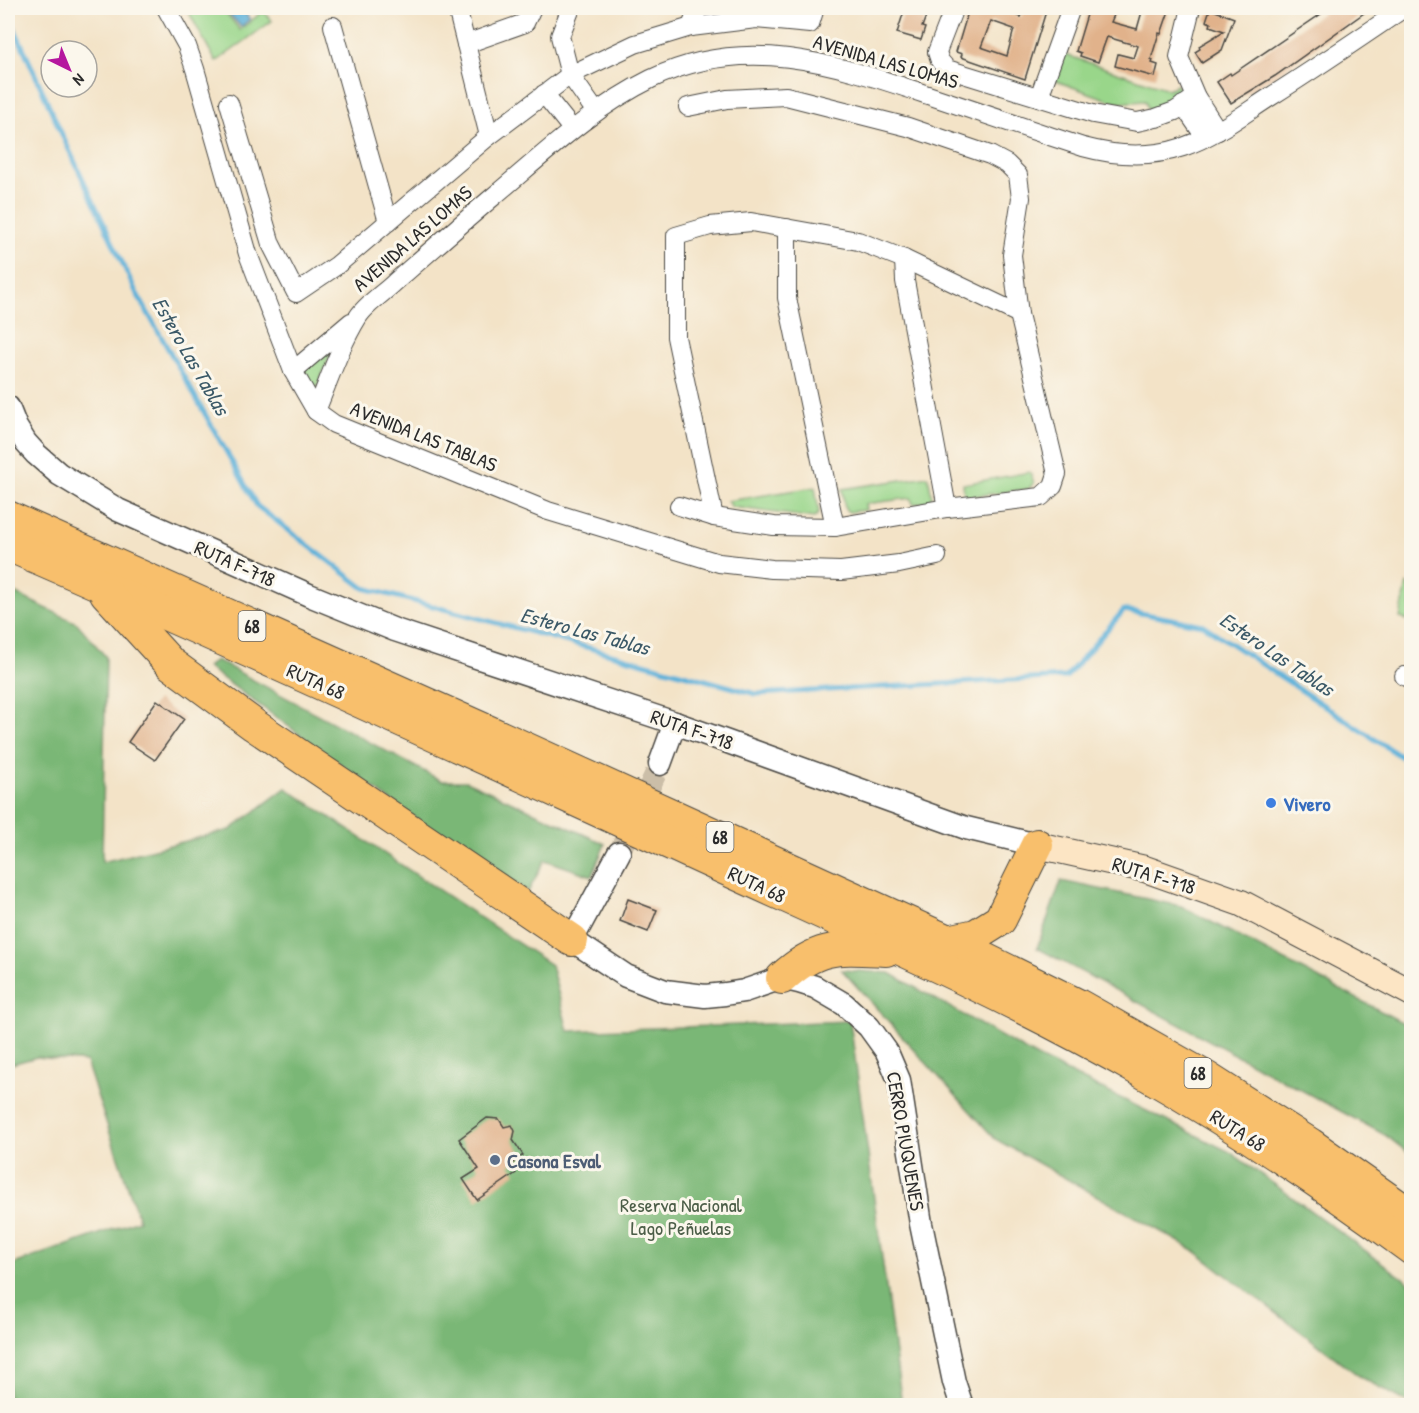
<svg xmlns="http://www.w3.org/2000/svg" width="1419" height="1413" font-family="'Patrick Hand',sans-serif">
  <style>
    .green { fill: #99d68a; stroke: #62805a; stroke-width: 1.5 }
    .forest { fill: #7ab776; stroke: #527150; stroke-width: 1.5 }
    .water { fill: #5db1d9; stroke: #446e82; stroke-width: 1.5 }
    .lines { fill: none; stroke-linecap: round; stroke-linejoin: round }
    .stream { stroke: #5db1d9; stroke-width: 5 }
    .building { fill: #e1b28b; fill-rule: evenodd }
    .tertiary-tunnel { stroke: #cbbea8; stroke-width: 22; stroke-dasharray: 22 11; stroke-linecap: butt }
    .minor-casing { stroke: #494742; stroke-width: 20 }
    .tertiary-casing { stroke: #494742; stroke-width: 25 }
    .secondary-casing { stroke: #494742; stroke-width: 28 }
    .motorway-casing { stroke: #494742; stroke-width: 34 }
    .minor { stroke: #fff; stroke-width: 18 }
    .tertiary { stroke: #fff; stroke-width: 22 }
    .secondary { stroke: #fce5c4; stroke-width: 26 }
    .motorway { stroke: #f8bf6c; stroke-width: 32 }
    .shop-dot { fill: #3f7fe0; stroke: #fbf7ec; stroke-width: 2 }
    .service-dot { fill: #5c6f8a; stroke: #fbf7ec; stroke-width: 2 }
    .labels { text-anchor: middle; dominant-baseline: central; stroke-width: 6; stroke-linejoin: round; paint-order: stroke }
    .shield { fill: #fbf7ec; stroke: #696865; stroke-width: 1.5 }
    .shield-label { font-size: 18px; font-weight: bold; fill: #2b2b2b }
    .street-label { font-size: 20px; fill: #2b2b2b; stroke: #fbf7ec }
    .shop-label { font-size: 20px; font-weight: bold; fill: #366cbe; stroke: #fbf7ec; text-anchor: start }
    .service-label { font-size: 20px; font-weight: bold; fill: #4e5e75; stroke: #fbf7ec; text-anchor: start }
    .park-label { font-size: 20px; fill: #4c5e48; stroke: #fbf7ec }
    .water-label { font-size: 21px; font-style: italic; fill: #3c5a68; stroke: #fbf7ec }
  </style>
  <rect width="100%" height="100%" fill="#fbf7ec"/>
  <filter id="ink" filterUnits="userSpaceOnUse"><feTurbulence type="fractalNoise" baseFrequency=".0167" numOctaves="2"/><feDisplacementMap in="SourceGraphic" scale="12" xChannelSelector="R" yChannelSelector="G"/><feConvolveMatrix kernelMatrix="1 2 1 2 8 2 1 2 1" color-interpolation-filters="sRGB"/></filter>
  <filter id="wash" filterUnits="userSpaceOnUse"><feTurbulence type="fractalNoise" baseFrequency=".008" numOctaves="4" result="noise"/><feDisplacementMap in="SourceGraphic" scale="24" xChannelSelector="R" yChannelSelector="G"/><feGaussianBlur stdDeviation="1.35" result="paint"/><feColorMatrix in="noise" values="0 0 0 0 0 0 0 0 0 0 0 0 0 0 0 0 0 1.4 0 .05"/><feComposite in="paint" operator="in"/></filter>
  <g filter="url(#wash)">
    <rect width="100%" height="100%" fill="#f3e3c7"/>
    <!-- green -->
    <g class="green">
      <polygon points="189,8 222,8 240,30 263,11 272,21 216,62 187,9"/>
      <polygon points="1063,54 1168,89 1177,85 1181,92 1177,100 1149,112 1145,101 1117,103 1053,80"/>
      <polygon points="336,341 316,390 314,391 303,372"/>
      <polygon points="1030,472 1034,483 1028,489 967,497 964,494 963,484"/>
      <polygon points="928,476 932,496 928,502 913,504 911,498 865,504 866,510 849,512 845,509 842,489"/>
      <polygon points="815,487 819,513 814,518 732,507 727,501"/>
      <polygon points="1407,584 1411,585 1411,621 1400,618"/>
    </g>
    <!-- forest -->
    <g class="forest">
      <polygon points="8,590 77,623 106,657 102,862 230,830 286,788 551,965 568,1031 850,1021 902,1405 8,1405 8,1266 139,1220 86,1062 37,1057 8,1065"/>
      <polygon points="216,660 442,781 466,781 605,844 592,876 545,860 528,892 445,840 207,667"/>
      <polygon points="1061,881 1181,906 1411,1027 1411,1155 1385,1135 1037,948"/>
      <polygon points="842,970 890,973 1037,1057 1230,1152 1411,1284 1411,1404 1362,1378 1192,1249 995,1139"/>
    </g>
    <!-- water -->
    <polygon class="water" points="224,8 249,8 251,10 246,15 250,19 241,27"/>
    <g class="lines">
      <!-- stream -->
      <polyline class="stream" points="8,14 64,139 136,292 257,506 364,588 546,636 756,694 1066,677 1124,610 1203,625 1412,764"/>
    </g>
    <g id="blocks">
      <!-- building -->
      <g class="building">
        <polygon points="905,8 929,8 922,27 925,28 921,40 897,33"/>
        <path d="M965,8H996V9L1021,17L1024,8H1047L1025,79L961,57L962,54L956,52L968,12L965,11ZM991,21L1014,29L1007,56L981,47Z"/>
        <polygon points="1089,8 1117,8 1111,22 1137,29 1143,8 1170,8 1161,34 1159,33 1151,59 1153,60 1152,63 1158,65 1155,77 1115,66 1118,54 1134,58 1138,46 1107,37 1098,62 1080,56 1081,53 1076,51"/>
        <polygon points="1330,8 1371,8 1275,76 1231,103 1217,82 1230,73 1231,75"/>
        <polygon points="1210,9 1234,18 1222,50 1202,63 1195,52 1200,49 1199,46 1224,31 1210,26 1211,23 1206,21"/>
        <polygon points="157,700 184,719 155,760 128,742"/>
        <polygon points="628,899 657,910 648,932 620,921"/>
        <polygon points="487,1118 499,1119 504,1127 512,1125 515,1131 513,1140 523,1155 510,1165 516,1173 477,1200 463,1179 479,1169 459,1139"/>
      </g>
    </g>
  </g>
  <g filter="url(#ink)">
    <use href="#blocks" fill-opacity="0" stroke="#494742" stroke-width="1.5"/>
    <g class="lines">
      <!-- tertiary-tunnel -->
      <polyline class="tertiary-tunnel" points="619,853 660,764"/>
      <defs>
        <g id="minor">
          <polyline points="166,8 187,46 195,69 248,254 293,371 316,411 334,424 548,511 719,563 772,569 841,571 899,564 937,556"/>
          <polyline points="457,8 489,136"/>
          <polyline points="571,8 560,36 570,75 596,112"/>
          <polyline points="954,8 937,52 940,61 947,69 1093,114 1137,122 1156,118 1175,111 1196,97"/>
          <polyline points="1191,8 1179,57 1196,97 1218,131"/>
          <polyline points="333,26 388,222"/>
          <polyline points="691,27 698,8"/>
          <polyline points="466,44 525,23 532,8"/>
          <polyline points="544,94 572,129"/>
          <polyline points="1039,97 1071,8"/>
          <polyline points="229,103 271,244 296,293 336,266 489,136 570,75 635,44 691,27 756,19 810,24 815,8"/>
          <polyline points="1183,105 1205,137"/>
          <polyline points="787,228 787,298 835,527"/>
          <polyline points="904,259 905,281 947,508"/>
          <polyline points="293,371 351,322"/>
          <path d="M316,411C329,380 340,346 358,317C366,304 384,293 395,282C428,253 461,224 494,196C544,154 592,108 651,79C746,33 835,64 928,95C979,112 1031,130 1083,147C1116,156 1150,158 1183,147C1215,136 1242,115 1270,97C1316,68 1360,38 1404,8"/>
          <polyline points="679,506 714,517 774,526 835,527 947,508 1041,497 1053,486 1057,474 1019,314 1012,255 1021,198 1018,175 1007,164 990,155 908,127 786,96 727,99 688,107"/>
          <polyline points="714,517 676,337 676,236 710,226 751,222 858,241 904,259 1019,314"/>
          <polyline points="1404,676 1412,680"/>
        </g>
        <g id="tertiary">
          <polyline points="8,407 16,427 26,443 36,454 59,474 118,510 309,595 395,630 675,723 966,828 1037,845"/>
          <polyline points="660,764 675,723"/>
          <polyline points="619,853 572,940 626,976 665,991 705,996 725,994 744,991 782,978 799,982 815,987 844,1004 869,1027 887,1052 899,1080 921,1224 954,1382 962,1406"/>
        </g>
        <polyline id="secondary" points="1037,845 1145,869 1241,903 1412,993"/>
        <g id="motorway">
          <polyline points="8,517 492,733 948,941 1078,1005 1207,1078 1310,1144 1412,1216"/>
          <path d="M8,545C233,642 455,745 678,847C833,919 992,986 1141,1071C1235,1125 1325,1185 1412,1249"/>
          <polyline points="106,593 171,664 254,725 572,940"/>
          <polyline points="948,941 976,935 1000,920 1037,845"/>
          <path d="M782,978C819,944 840,948 886,950"/>
        </g>
      </defs>
      <!-- minor casing -->
      <use href="#minor" class="minor-casing"/>
      <!-- tertiary casing -->
      <use href="#tertiary" class="tertiary-casing"/>
      <!-- secondary casing -->
      <use href="#secondary" class="secondary-casing"/>
      <!-- motorway casing -->
      <use href="#motorway" class="motorway-casing"/>
      <!-- minor -->
      <use href="#minor" class="minor"/>
      <!-- tertiary -->
      <use href="#tertiary" class="tertiary"/>
      <!-- secondary -->
      <use href="#secondary" class="secondary"/>
      <!-- motorway -->
      <use href="#motorway" class="motorway"/>
    </g>
  </g>
  <!-- markers -->
  <circle class="shop-dot" cx="1271" cy="803" r="6"/>
  <circle class="service-dot" cx="495" cy="1160" r="6"/>
  <g class="labels">
    <!-- shield labels -->
    <g class="shield">
      <rect x="238.5" y="611" width="27" height="30" rx="4.5"/>
      <rect x="706.5" y="822" width="27" height="30" rx="4.5"/>
      <rect x="1184.5" y="1058" width="27" height="30" rx="4.5"/>
    </g>
    <g class="shield-label">
      <text x="252" y="626">68</text>
      <text x="720" y="837">68</text>
      <text x="1198" y="1073">68</text>
    </g>
    <!-- street labels -->
    <g class="street-label">
      <text transform="translate(886 61) rotate(16)">AVENIDA LAS LOMAS</text>
      <text transform="translate(412 238) rotate(-41)">AVENIDA LAS LOMAS</text>
      <text transform="translate(424 436) rotate(22)">AVENIDA LAS TABLAS</text>
      <text transform="translate(235 563) rotate(24)">RUTA F-718</text>
      <text transform="translate(316 681) rotate(24)">RUTA 68</text>
      <text transform="translate(692 729) rotate(19)">RUTA F-718</text>
      <text transform="translate(1154 875) rotate(17)">RUTA F-718</text>
      <text transform="translate(757 884) rotate(25)">RUTA 68</text>
      <text transform="translate(1238 1130) rotate(32)">RUTA 68</text>
      <text transform="translate(906 1141) rotate(80)">CERRO PIUQUENES</text>
    </g>
    <!-- shop labels -->
    <g class="shop-label">
      <text x="1283" y="803">Vivero</text>
    </g>
    <!-- service labels -->
    <g class="service-label">
      <text x="507" y="1160">Casona Esval</text>
    </g>
    <!-- park labels -->
    <g class="park-label">
      <text x="681" y="1204">Reserva Nacional<tspan x="681" dy="23">Lago Peñuelas</tspan></text>
    </g>
    <!-- water labels -->
    <g class="water-label">
      <text transform="translate(191 356) rotate(60)">Estero Las Tablas</text>
      <text transform="translate(585 631) rotate(15)">Estero Las Tablas</text>
      <text transform="translate(1277 654) rotate(34)">Estero Las Tablas</text>
    </g>
  </g>
  <!-- margin -->
  <rect width="1419" height="1413" fill="none" stroke="#fbf7ec" stroke-width="30"/>
  <!-- north arrow -->
  <g transform="translate(69 69) rotate(137)"><circle r="28" fill="#fbf7ec" stroke="#a8a59f" stroke-width="1.5"/>
  <path d="M0-4.5L10 22L0 15L-10 22Z" fill="#b5179e"/>
  <text y="-9" font-size="16" font-weight="bold" text-anchor="middle" fill="#2b2b2b">N</text>
  </g>
</svg>
